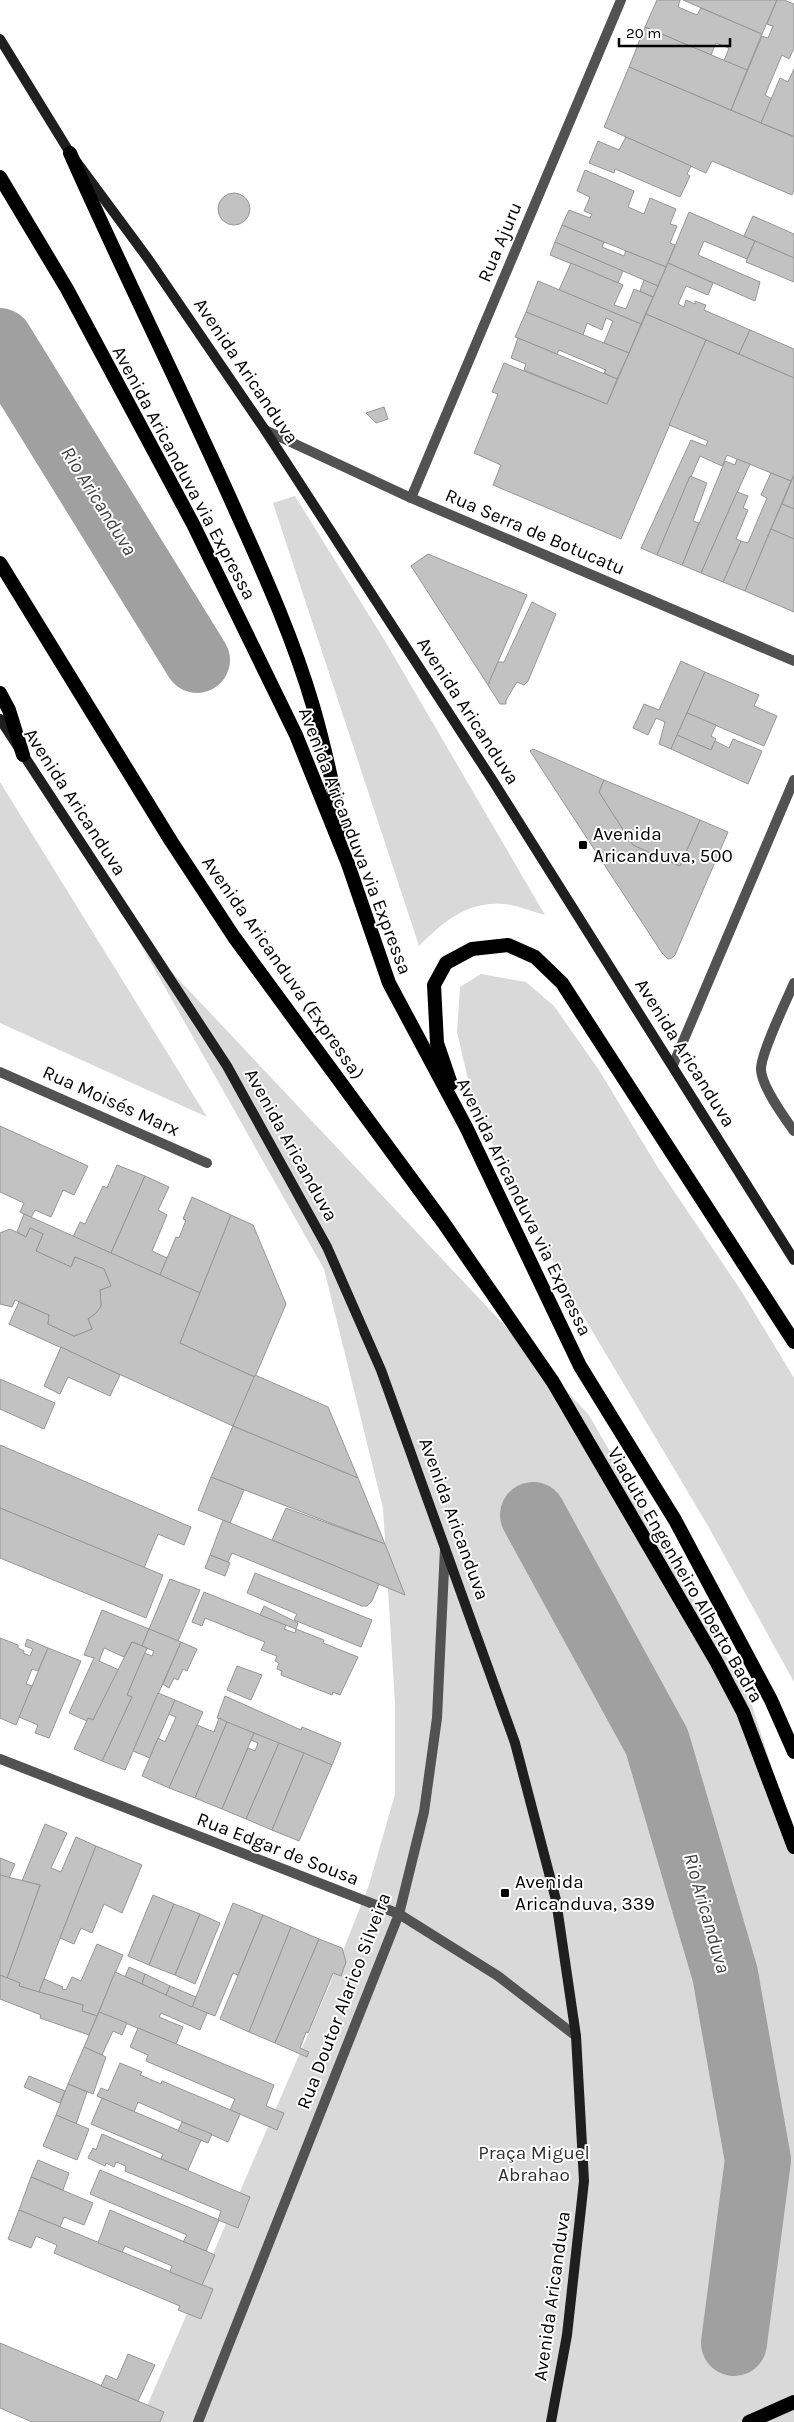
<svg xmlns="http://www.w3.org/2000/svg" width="794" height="2422" font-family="Karla,sans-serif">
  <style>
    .green { fill: #d9d9d9 }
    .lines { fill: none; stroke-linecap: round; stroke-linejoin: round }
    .river { stroke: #a0a0a0; stroke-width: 66 }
    .building { fill: #c2c2c2; stroke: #969696 }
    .service { stroke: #525252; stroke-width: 10 }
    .minor { stroke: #525252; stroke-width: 10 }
    .secondary { stroke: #1f1f1f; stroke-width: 10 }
    .trunk { stroke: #000; stroke-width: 14 }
    .poi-dot { fill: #000; stroke: #fff; stroke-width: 2 }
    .labels { text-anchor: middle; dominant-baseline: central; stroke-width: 4; stroke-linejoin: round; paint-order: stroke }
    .street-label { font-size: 19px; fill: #000; stroke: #fff }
    .poi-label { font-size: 19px; fill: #000; stroke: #fff; text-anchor: start }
    .park-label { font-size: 19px; fill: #303030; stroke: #fff }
    .water-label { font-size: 20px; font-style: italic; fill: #414141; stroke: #fff }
  </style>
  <rect width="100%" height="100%" fill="#fff"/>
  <!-- green -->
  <g class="green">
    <path d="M295,496L385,641L545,915C532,912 517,905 503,904C467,901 443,922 419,946L273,503Z"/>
    <polygon points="0,782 207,1117 0,1023"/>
    <polygon points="133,931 589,1415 749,1696 794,1837 794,2422 140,2422 329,1986 369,1885 395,1794 395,1704 383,1508 324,1269"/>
    <polygon points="481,974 526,982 554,1006 599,1070 657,1166 742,1292 794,1378 794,1682 708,1526 575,1302 524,1208 474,1105 457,1032 460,987"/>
  </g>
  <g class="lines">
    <!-- river -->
    <g class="river">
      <polyline points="0,341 197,660"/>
      <polyline points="533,1515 657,1742 725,1974 758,2160 734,2343"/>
    </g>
  </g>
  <!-- building -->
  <g class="building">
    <polygon points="657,0 680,0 678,7 697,15 701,8 762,34 747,70 724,61 729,48 716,43 711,55 645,27"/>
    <polygon points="683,0 777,0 762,34"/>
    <polygon points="777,0 784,0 794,4 794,48 789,59 782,55 765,95 772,99 761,123 731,110 762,36 768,38 773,26 767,24"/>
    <polygon points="645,27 747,70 731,110 629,67"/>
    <polygon points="629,67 794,137 794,190 792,195 712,161 706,173 604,127"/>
    <polygon points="794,69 794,134 793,136 761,123 780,78 788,82"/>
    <polygon points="626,137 691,166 687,174 690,176 680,197 615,169 614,173 589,163 598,141 619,150"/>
    <polygon points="585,170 634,191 628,207 644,214 650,198 676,209 670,224 677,226 670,243 675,245 666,267 562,225 569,210 590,218 592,214 584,211 590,197 577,191"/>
    <circle cx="234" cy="209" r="16"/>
    <polygon points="689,212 755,241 747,259 704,241 698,255 760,282 755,301 668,263"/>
    <polygon points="753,216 794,234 794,258 744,236"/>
    <polygon points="562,225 604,242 602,247 624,256 626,251 666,267 658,286 555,242"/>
    <polygon points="755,241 794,258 794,282 746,262"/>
    <polygon points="555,242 623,271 618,283 550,255"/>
    <polygon points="571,263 623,285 614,305 626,309 634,289 653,297 641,324 559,290"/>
    <polygon points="668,263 713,283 708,295 686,286 678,304 684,307 686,300 695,304 695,301 706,305 704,310 750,330 739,354 646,314"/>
    <polygon points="644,280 658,286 653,297 640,291"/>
    <polygon points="538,281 641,324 629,353 604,343 613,321 606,318 602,330 587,323 583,335 526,312"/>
    <polygon points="526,312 629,353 617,379 604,373 606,370 559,350 557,354 515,337"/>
    <polygon points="646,314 706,340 621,539 493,485 501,465 474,453 498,394 492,392 504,363 607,404"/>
    <polygon points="750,330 794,349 794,378 739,354"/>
    <polygon points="518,338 617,379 607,404 524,370 526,364 511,358"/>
    <polygon points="706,340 794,378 794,475 791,481 727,455 722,466 700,456 657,555 641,548 691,440 706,446 708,441 669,425"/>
    <polygon points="384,407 388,419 376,423 366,413"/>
    <polygon points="737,459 750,464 701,573 682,565 725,461 735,465"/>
    <polygon points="771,473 791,481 745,591 723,582 741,541 748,543 767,498 761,495"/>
    <polygon points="794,475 794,509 782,504"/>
    <polygon points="690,476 707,483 693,521 699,523 682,565 657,555"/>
    <polygon points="737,492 748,496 743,508 748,510 736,539 741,541 723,582 701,573"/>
    <polygon points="782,504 794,509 794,539 771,529"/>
    <polygon points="771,529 794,539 794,612 745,591"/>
    <polygon points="428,554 527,595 488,685 411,566"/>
    <polygon points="532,602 556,614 528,681 524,685 517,682 506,700 506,704 500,704 488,685 498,662 504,662"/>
    <polygon points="681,661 705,672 671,749 659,744 665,722 656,718 648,735 633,728 644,704 659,710"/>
    <polygon points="705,672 759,695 754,706 777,716 764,746 687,713"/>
    <polygon points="687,713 716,725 711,736 716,739 711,750 677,735"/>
    <polygon points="677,735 711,750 715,741 729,748 733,739 762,751 748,784 671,749"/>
    <polygon points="533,749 604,780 599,792 633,845 680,866 700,820 728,832 675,955 672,958 668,959 662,953 530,751"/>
    <polygon points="604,780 700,820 680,866 633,845 599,792"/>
    <polygon points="0,1126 88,1166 74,1195 63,1190 51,1217 35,1210 31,1218 20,1212 24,1203 0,1192"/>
    <polygon points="117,1165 145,1176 111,1253 73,1237 80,1222 85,1224 103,1186 107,1188"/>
    <polygon points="145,1176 169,1187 158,1210 167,1215 152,1251 167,1258 160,1275 111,1253"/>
    <polygon points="192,1197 231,1215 200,1293 160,1275 176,1237 179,1238 186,1220 183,1219"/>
    <polygon points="24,1214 200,1293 180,1343 255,1377 233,1426 9,1324 19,1302 49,1315 48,1324 74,1336 92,1329 88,1319 96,1313 101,1306 100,1290 111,1286 104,1269 75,1257 71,1267 36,1251 43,1234 30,1228 26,1237 17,1232"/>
    <polygon points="231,1215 253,1225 286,1304 255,1377 180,1343"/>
    <polygon points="30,1228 43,1234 36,1251 71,1267 75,1257 104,1269 111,1286 100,1290 101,1306 96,1313 88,1319 92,1329 74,1336 48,1324 49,1315 15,1300 12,1307 0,1304 0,1233 10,1229 26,1237"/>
    <polygon points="61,1347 120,1375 110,1396 68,1377 60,1394 44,1386"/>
    <polygon points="255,1375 328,1407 358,1478 233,1426"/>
    <polygon points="0,1379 55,1403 44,1429 0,1409"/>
    <polygon points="233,1426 358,1478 385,1544 211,1477"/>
    <polygon points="0,1445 191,1527 184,1545 158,1534 144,1568 0,1508"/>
    <polygon points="211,1477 244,1490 230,1523 198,1510"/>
    <polygon points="0,1508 163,1575 146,1618 0,1558"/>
    <polygon points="286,1508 385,1544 405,1595 272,1540"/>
    <polygon points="223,1520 379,1584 372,1601 367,1606 362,1606 232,1553 228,1562 210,1555"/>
    <polygon points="210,1555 230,1563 225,1576 205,1568"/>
    <polygon points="255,1573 372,1620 361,1647 294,1620 297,1614 247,1593"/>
    <polygon points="170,1579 200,1590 178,1641 149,1629"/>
    <polygon points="204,1592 286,1625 284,1629 295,1633 296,1629 324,1640 323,1643 358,1657 340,1695 333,1692 332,1695 281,1675 282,1671 277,1669 279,1663 275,1661 277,1656 261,1650 265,1642 205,1618 202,1626 192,1622"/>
    <polygon points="264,1606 298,1623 296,1629 260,1615"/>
    <polygon points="102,1610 149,1629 142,1646 132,1642 124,1657 104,1648 99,1661 119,1670 93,1720 88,1718 87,1721 69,1713 94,1658 84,1655"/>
    <polygon points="149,1629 181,1642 125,1770 102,1761 132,1697 127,1695 144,1653 152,1656 154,1651 142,1646"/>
    <polygon points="0,1638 18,1645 18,1648 24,1651 23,1653 30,1656 33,1649 25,1646 27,1639 48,1648 38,1671 32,1669 26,1684 32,1686 16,1725 0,1718"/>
    <polygon points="132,1642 147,1648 127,1695 132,1697 102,1761 74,1749 88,1718 93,1720"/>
    <polygon points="181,1642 197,1649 187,1671 183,1669 178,1680 174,1678 169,1688 163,1684"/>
    <polygon points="48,1648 81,1661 49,1738 35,1733 38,1725 19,1717"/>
    <polygon points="237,1666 262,1675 251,1700 227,1690"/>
    <polygon points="158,1693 175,1700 150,1758 133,1751"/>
    <polygon points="225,1696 301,1730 302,1727 341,1743 332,1765 217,1718"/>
    <polygon points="175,1700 203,1712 169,1788 142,1776 158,1738 165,1742 176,1717 169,1714"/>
    <polygon points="219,1718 227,1722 195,1798 169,1788 197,1725 214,1732"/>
    <polygon points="227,1722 254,1733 222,1809 195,1798"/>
    <polygon points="254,1733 279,1743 246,1819 222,1809 248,1748 255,1751 258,1743 251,1740"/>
    <polygon points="279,1743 304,1753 272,1830 246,1819"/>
    <polygon points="304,1753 332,1765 299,1841 272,1830"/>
    <polygon points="45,1824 67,1833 51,1868 61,1872 76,1837 96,1846 39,1992 19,1986 20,1983 7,1978 40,1885 22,1881"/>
    <polygon points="96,1846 142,1865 122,1913 104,1904 92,1933 81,1928 74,1944 60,1938"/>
    <polygon points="0,1858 15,1864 9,1878 0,1875"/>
    <polygon points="0,1875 40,1885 7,1978 0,1975"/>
    <polygon points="153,1895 174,1904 149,1965 128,1956"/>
    <polygon points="233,1903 263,1915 238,1975 233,1973 215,2016 192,2007"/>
    <polygon points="174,1904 200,1914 175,1975 149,1965"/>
    <polygon points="200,1914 220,1923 195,1984 175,1975"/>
    <polygon points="263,1915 291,1927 249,2032 220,2019"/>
    <polygon points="291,1927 319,1939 275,2043 249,2032"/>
    <polygon points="319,1939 342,1948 346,1962 341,1976 333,1973 308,2033 306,2032 300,2048 309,2052 307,2057 275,2043"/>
    <polygon points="97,1944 123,1955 97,2016 82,2011 83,2005 39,1992 44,1979 63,1987 62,1989 66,1990 72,1977 81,1981"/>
    <polygon points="129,1967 145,1974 142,1984 125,1977"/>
    <polygon points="115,1972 207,2013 200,2030 161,2013 159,2017 183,2027 176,2044 99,2012"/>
    <polygon points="145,1974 170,1986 166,1995 142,1984"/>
    <polygon points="0,1975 20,1983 19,1986 83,2005 82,2011 97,2016 89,2035 40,2018 41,2015 0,1999"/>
    <polygon points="170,1986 196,1997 192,2007 166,1995"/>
    <polygon points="99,2012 127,2023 122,2035 113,2031 102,2055 84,2047"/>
    <polygon points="138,2028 274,2085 266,2106 284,2113 277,2130 230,2110 235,2099 146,2061 148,2055 130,2047"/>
    <polygon points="84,2047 106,2057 93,2094 68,2084"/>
    <polygon points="120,2063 142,2072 140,2075 161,2084 162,2081 240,2114 228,2142 138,2102 134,2112 97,2096 101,2088 108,2091"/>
    <polygon points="29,2076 65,2091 60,2103 24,2087"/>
    <polygon points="68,2084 87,2092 76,2124 56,2115"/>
    <polygon points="102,2098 201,2140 188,2170 161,2159 163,2154 91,2124"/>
    <polygon points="56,2115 89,2129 77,2160 43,2146"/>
    <polygon points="182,2122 212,2134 208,2143 178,2131"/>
    <polygon points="102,2134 250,2197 238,2228 218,2220 221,2211 125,2171 126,2166 116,2162 114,2167 106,2163 105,2166 88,2158 93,2148 96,2150"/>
    <polygon points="38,2160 69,2173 63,2190 31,2177"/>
    <polygon points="100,2170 219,2220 206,2251 183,2242 187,2235 90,2194"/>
    <polygon points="31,2177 93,2203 84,2225 64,2217 60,2227 19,2210"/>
    <polygon points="19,2210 213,2289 201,2319 178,2310 180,2306 54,2253 57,2245 36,2236 31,2248 8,2239"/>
    <polygon points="110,2210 215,2255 202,2285 170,2272 172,2266 125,2246 122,2252 98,2243"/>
    <polygon points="0,2343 164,2412 160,2422 32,2422 0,2408"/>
    <polygon points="128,2354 155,2365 138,2401 101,2386 106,2375 117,2380"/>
  </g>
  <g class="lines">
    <!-- service -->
    <path class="service" d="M794,983C787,999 760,1055 761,1070C762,1087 784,1117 794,1131"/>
    <!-- minor -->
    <g class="minor">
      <polyline points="265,430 411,498 794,661"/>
      <polyline points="411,498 621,0"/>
      <polyline points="673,1065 794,780"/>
      <polyline points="0,1072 207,1163"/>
      <polyline points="0,1759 399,1914 498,1976 576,2036"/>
      <polyline points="198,2422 399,1914 424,1812 437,1718 445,1548"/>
    </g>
    <!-- secondary -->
    <g class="secondary">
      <polyline points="0,39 70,153 149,260 265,430 493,781 794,1260"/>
      <polyline points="0,719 227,1066 327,1247 381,1370 515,1743 556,1900 576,2036 584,2181 567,2335 551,2422"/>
    </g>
    <!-- trunk -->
    <g class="trunk">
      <path d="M70,153C124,275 184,394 238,516C266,578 294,641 313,706C325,748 334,789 342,832"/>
      <polyline points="0,177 67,289 193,524 296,735 348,864 389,983 466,1127 580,1366 675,1520 771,1700 794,1752"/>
      <polyline points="0,563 171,841 234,937 443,1222 553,1382 716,1661 743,1712 794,1847"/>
      <polyline points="0,693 9,710 23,755"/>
      <polyline points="451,1084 437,1043 434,985 446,963 472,949 508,945 535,957 562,983 794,1342"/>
      <polyline points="749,2422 794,2402"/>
    </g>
  </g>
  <!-- markers -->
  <g class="poi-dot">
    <rect x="578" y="840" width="10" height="10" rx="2.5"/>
    <rect x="500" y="1888" width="10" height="10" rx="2.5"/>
  </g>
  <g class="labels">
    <!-- street labels -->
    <g class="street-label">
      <text transform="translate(500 242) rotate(-67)">Rua Ajuru</text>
      <text transform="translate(246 371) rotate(56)">Avenida Aricanduva</text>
      <text transform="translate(184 473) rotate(62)">Avenida Aricanduva via Expressa</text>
      <text transform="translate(535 532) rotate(23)">Rua Serra de Botucatu</text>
      <text transform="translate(468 711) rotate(57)">Avenida Aricanduva</text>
      <text transform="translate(75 802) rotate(57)">Avenida Aricanduva</text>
      <text transform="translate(355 841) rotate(69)">Avenida Aricanduva via Expressa</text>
      <text transform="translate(283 968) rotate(55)">Avenida Aricanduva (Expressa)</text>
      <text transform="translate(685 1053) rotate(58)">Avenida Aricanduva</text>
      <text transform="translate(111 1101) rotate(24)">Rua Moisés Marx</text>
      <text transform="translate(291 1145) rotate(61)">Avenida Aricanduva</text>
      <text transform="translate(524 1207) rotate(64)">Avenida Aricanduva via Expressa</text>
      <text transform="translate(454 1519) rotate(70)">Avenida Aricanduva</text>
      <text transform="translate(685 1575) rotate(60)">Viaduto Engenheiro Alberto Badra</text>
      <text transform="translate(278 1849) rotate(21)">Rua Edgar de Sousa</text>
      <text transform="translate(344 2001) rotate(-69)">Rua Doutor Alarico Silveira</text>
      <text transform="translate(552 2296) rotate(-82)">Avenida Aricanduva</text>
    </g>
    <!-- poi labels -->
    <g class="poi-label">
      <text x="593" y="834">Avenida<tspan x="593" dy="22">Aricanduva, 500</tspan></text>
      <text x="515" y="1882">Avenida<tspan x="515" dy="22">Aricanduva, 339</tspan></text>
    </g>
    <!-- park labels -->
    <g class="park-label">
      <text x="534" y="2153">Praça Miguel<tspan x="534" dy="22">Abrahao</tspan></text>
    </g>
    <!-- water labels -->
    <g class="water-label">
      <text transform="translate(99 501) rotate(58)">Rio Aricanduva</text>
      <text transform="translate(707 1913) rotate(74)">Rio Aricanduva</text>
    </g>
  </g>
  <!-- scale -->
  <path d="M619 38v8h111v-8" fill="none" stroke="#000000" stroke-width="2.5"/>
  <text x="626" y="38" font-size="15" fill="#000000" stroke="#ffffff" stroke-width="4" paint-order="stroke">20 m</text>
</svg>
